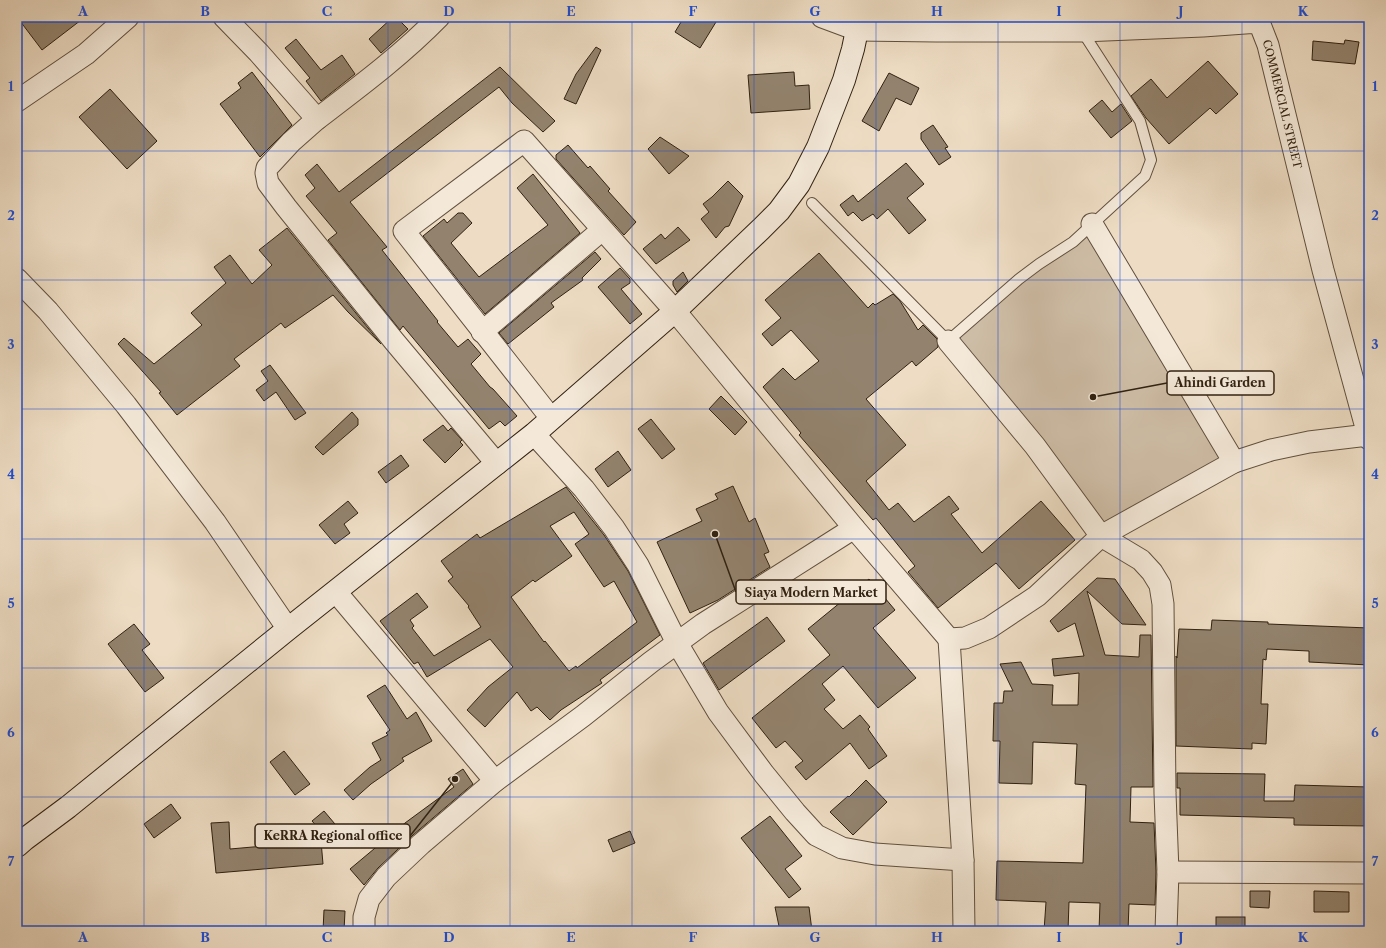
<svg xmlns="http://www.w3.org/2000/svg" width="1386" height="948" font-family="'Libre Caslon Text',serif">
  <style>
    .green { fill: #cebda6; stroke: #7f6f5c }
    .building { fill: #93836e; stroke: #302111; fill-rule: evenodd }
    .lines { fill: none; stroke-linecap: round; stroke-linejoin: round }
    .lane-casing { stroke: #60503e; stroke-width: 12 }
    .street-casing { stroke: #60503e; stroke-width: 23 }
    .secondary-casing { stroke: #302111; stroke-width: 24 }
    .lane { stroke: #f4e9d9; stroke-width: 10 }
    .street { stroke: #f4e9d9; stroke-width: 21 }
    .secondary { stroke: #f4e9d9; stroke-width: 22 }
    .grid { fill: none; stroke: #1d4ed8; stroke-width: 1; stroke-opacity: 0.55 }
    .labels { text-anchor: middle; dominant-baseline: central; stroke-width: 3; stroke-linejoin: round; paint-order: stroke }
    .street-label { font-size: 11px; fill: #302111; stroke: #f4e9d9 }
    .leader { fill: none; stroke: #302111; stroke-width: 1.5 }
    .callout-dot { fill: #302111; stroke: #f4e9d9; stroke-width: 1.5 }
    .callout { fill: #f4e9d9; stroke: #302111; stroke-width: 1.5 }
    .callout-label { font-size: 12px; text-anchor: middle; font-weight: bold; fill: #302111 }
    .neatline { fill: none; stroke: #1d4ed8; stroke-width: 1.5 }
    .grid-label { font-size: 13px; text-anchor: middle; font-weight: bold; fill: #1d4ed8 }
  </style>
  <rect width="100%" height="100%" fill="#eeddc4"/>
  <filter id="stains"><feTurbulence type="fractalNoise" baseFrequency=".005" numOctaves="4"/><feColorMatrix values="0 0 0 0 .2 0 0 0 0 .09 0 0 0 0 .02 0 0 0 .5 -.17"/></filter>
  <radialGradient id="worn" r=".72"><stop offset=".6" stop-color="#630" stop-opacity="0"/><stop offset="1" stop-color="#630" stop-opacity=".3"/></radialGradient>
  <!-- green -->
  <polygon class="green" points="1092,224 1228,453 1101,536 948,341"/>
  <!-- building -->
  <g class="building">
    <polygon points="17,17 85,17 42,50"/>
    <polygon points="393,17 396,17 408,29 381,53 369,39"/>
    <polygon points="684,17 709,17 716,22 700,48 675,32"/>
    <polygon points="296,39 321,70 342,55 355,74 321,101 306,81 310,78 285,48"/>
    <polygon points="1345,40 1359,42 1355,64 1312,60 1313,41 1344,44"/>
    <polygon points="596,47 601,50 576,104 564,99 576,74"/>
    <polygon points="1208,61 1238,94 1216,114 1210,108 1169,144 1146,118 1131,96 1151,79 1167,98"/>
    <polygon points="500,67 555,121 543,132 512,103 499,87 350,202 387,247 382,250 438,321 437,322 458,347 468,339 481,354 471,364 490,387 493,389 517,416 505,426 500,421 489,429 403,326 400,330 328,240 337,233 306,196 315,188 305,175 317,164 339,192"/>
    <polygon points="252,72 292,125 260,157 220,104 241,88 238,83"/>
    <polygon points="794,72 795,86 809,85 810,109 751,113 748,75"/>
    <polygon points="889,73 919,88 911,105 896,98 879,131 862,121"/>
    <polygon points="110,89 157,141 127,169 79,117"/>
    <polygon points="1102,100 1112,112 1121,104 1132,121 1111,138 1089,111"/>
    <polygon points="933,125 948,147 945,148 951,157 939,165 921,139 921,133"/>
    <polygon points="660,137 689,156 669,174 648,149"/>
    <polygon points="568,145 588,168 590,166 610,189 608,191 636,222 624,235 556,159 556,155"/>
    <polygon points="906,163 924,184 907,198 926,220 909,234 888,209 877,219 873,214 862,221 853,212 848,216 840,205 853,195 858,202"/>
    <polygon points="533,174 580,233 485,314 423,236 444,219 447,223 458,213 463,213 472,223 451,243 479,277 548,225 517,188"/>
    <polygon points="728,181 743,196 729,226 725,227 716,238 701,219 709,212 703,204 712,197"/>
    <polygon points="678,227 690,240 656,264 643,249 661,234 665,239"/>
    <polygon points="287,228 381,344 348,312 333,295 285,328 281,323 234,359 240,366 177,415 159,393 161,392 118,344 124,338 154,364 202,325 191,313 226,283 214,267 230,255 252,284 272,265 259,250"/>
    <polygon points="595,252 601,259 582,278 583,280 551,303 554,307 508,344 499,333"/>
    <polygon points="819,253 868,308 873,303 875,305 893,294 900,301 918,330 923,325 937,339 938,347 916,366 912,361 866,399 906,445 866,481 889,510 898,503 914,522 949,496 959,509 951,514 982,553 1041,501 1075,540 1019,589 996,563 938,608 908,572 915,566 876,518 873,520 799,435 801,433 763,387 783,368 795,380 819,361 791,330 772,346 762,334 781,318 765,300"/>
    <polygon points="620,268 630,279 630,283 621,289 642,314 630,324 598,287"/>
    <polygon points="683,272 688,281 677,292 673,285 673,281"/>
    <polygon points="270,365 306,413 295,420 276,392 264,401 256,390 268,381 261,371"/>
    <polygon points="721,396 747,422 735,435 709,409"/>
    <polygon points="352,412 358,419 358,425 323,455 315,447"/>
    <polygon points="651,419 675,449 662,459 638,429"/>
    <polygon points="443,425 448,431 451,428 462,440 460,442 463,445 445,463 423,440"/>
    <polygon points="618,451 631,470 608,487 595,469"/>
    <polygon points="401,455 409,466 386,483 378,472"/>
    <polygon points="733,486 749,522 755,518 769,552 764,554 770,567 718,600 690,613 657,542 702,521 696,509 718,499 715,494"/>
    <path d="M566,487L604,535L628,571L660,635L600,680L602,683L561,710L550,720L537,707L531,711L517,692L485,727L467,710L488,687L513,667L490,639L427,677L418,662L414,664L380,621L417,593L428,607L410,620L414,626L412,628L434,656L481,627L468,607L469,606L448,581L453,577L441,561L477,534L480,538ZM574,512L589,534L575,544L604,587L614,581L637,622L577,668L576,666L569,671L545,641L544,642L511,597L533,580L535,582L572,556L550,526Z"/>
    <polygon points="348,501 358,513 344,524 350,533 335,544 319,525"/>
    <polygon points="1097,578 1115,579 1146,625 1122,624 1087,591 1105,655 1139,657 1140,635 1151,635 1153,787 1131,787 1130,822 1154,823 1156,872 1155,905 1129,904 1128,931 1099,931 1100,903 1069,902 1068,931 1044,931 1046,902 996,900 997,861 1083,863 1086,785 1075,784 1077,744 1033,742 1032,784 999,783 1000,741 993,741 994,703 1003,703 1004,691 1013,691 1000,664 1021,662 1032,684 1053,685 1052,705 1078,705 1079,673 1054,676 1052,659 1084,656 1075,623 1058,632 1050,621"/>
    <polygon points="869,579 895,610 873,628 916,678 878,708 843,666 822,684 835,700 824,709 843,729 860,715 870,727 868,729 887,756 869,769 850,743 806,780 795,767 803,761 785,741 776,748 752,718 830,655 808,629"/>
    <polygon points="767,617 785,641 719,690 703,663"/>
    <polygon points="1212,620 1268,622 1268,624 1369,628 1369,665 1309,662 1309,651 1267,649 1266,660 1263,659 1261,704 1268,704 1266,744 1252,743 1252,749 1176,746 1176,656 1177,658 1179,629 1211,630"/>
    <polygon points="134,624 150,644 142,650 164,678 145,692 108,644"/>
    <polygon points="385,685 407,719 416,712 432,741 402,758 404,761 371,784 353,800 344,790 370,767 381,760 372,743 388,735 386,733 390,730 367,696"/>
    <polygon points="284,751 310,784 295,795 270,762"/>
    <polygon points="463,769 473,784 413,835 378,868 364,885 350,869 405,823 454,787 448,779"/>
    <polygon points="1177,773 1265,774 1264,801 1294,801 1295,785 1369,787 1369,826 1294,825 1294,818 1180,815 1180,788 1177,788"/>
    <polygon points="866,780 887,802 853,835 830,812 848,796 849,797"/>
    <polygon points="171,804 181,818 154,838 144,824"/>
    <polygon points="324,811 340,830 329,840 312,821"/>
    <polygon points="770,816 802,856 785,869 801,889 789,898 741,838"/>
    <polygon points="229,822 230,849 321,841 323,864 216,873 211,823"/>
    <polygon points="630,831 635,843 613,852 608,840"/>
    <polygon points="1250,891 1270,891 1269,908 1250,907"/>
    <polygon points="1314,891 1349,892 1349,912 1314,912"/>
    <polygon points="775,907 809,907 812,931 780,931"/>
    <polygon points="324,910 345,911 344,931 323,931"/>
    <rect x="1216" y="917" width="29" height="14"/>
  </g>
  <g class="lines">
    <defs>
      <polyline id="lane" points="812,203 948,341 1019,279 1039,264 1073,242 1145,176 1151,160 1140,121 1082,31"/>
      <g id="street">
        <polyline points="224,17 259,53 317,119 291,142 267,168 266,173 268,183 286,207 394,341 497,464"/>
        <path id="s1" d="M822,17L857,30L936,31H1082L1203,26L1259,22L1268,45L1323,270L1368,435H1369"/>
        <polyline points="17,101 86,54 128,17"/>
        <path d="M317,119C359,87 402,55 439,17"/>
        <polyline points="1092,224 1234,462"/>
        <polyline points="17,279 48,311 126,405 215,522 288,629"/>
        <polyline points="482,332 602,230"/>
        <polyline points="948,341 1035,446 1101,536 1141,560 1152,572 1160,585 1163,604 1165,793 1168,872 1166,931"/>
        <polyline points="551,418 404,231 524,141 675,311 854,528 949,639 965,638 989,628 1037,596 1101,536 1234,462 1271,450 1309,442 1368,435 1369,439"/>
        <polyline points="534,434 584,489 614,528 638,565 677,643 718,712 764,774 795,812 816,835 842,848 875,854 963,860"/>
        <polyline points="336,592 495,781"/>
        <polyline points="949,639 963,860 964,931"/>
        <polyline points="1168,872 1369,873"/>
        <polyline points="364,931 364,917 369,899 386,877 421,844 495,781 583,716 651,662 703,624 854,528"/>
      </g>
      <polyline id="secondary" points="17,846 25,839 68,807 288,629 534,434 675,311 761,229 779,211 799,184 818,147 844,80 853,49 857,30"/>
    </defs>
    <!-- lane casing -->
    <use href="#lane" class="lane-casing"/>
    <!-- street casing -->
    <use href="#street" class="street-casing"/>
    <!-- secondary casing -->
    <use href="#secondary" class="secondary-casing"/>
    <!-- lane -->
    <use href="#lane" class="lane"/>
    <!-- street -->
    <use href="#street" class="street"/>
    <!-- secondary -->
    <use href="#secondary" class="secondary"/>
  </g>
  <!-- grid -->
  <path class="grid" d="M144,17V931M266,17V931M388,17V931M510,17V931M632,17V931M754,17V931M876,17V931M998,17V931M1120,17V931M1242,17V931M17,151H1369M17,280H1369M17,409H1369M17,539H1369M17,668H1369M17,797H1369"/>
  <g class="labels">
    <!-- street labels -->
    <g class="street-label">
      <text stroke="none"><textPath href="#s1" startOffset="525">COMMERCIAL STREET</textPath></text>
    </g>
  </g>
  <!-- callouts -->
  <path class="leader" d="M1093 397L1167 383M715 534L736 592M455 779L410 836"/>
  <g class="callout-dot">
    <circle cx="1093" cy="397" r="4"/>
    <circle cx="715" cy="534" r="4"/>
    <circle cx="455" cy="779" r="4"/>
  </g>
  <g class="callout">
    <rect x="1167" y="371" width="107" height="24" rx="4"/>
    <rect x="736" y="580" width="150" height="24" rx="4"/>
    <rect x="255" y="824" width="155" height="24" rx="4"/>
  </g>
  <g class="callout-label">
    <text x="1220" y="387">Ahindi Garden</text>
    <text x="811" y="597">Siaya Modern Market</text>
    <text x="333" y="840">KeRRA Regional office</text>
  </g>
  <!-- margin -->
  <rect width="1386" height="948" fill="none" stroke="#eeddc4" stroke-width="44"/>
  <rect x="22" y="22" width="1342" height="904" class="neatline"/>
  <g class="grid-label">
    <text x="83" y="16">A</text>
    <text x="205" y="16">B</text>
    <text x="327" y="16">C</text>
    <text x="449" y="16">D</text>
    <text x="571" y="16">E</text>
    <text x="693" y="16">F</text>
    <text x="815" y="16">G</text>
    <text x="937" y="16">H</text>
    <text x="1059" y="16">I</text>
    <text x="1181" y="16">J</text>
    <text x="1303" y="16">K</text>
    <text x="11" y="91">1</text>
    <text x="1375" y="91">1</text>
    <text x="11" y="220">2</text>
    <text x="1375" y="220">2</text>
    <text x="11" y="349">3</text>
    <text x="1375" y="349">3</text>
    <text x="11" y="479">4</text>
    <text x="1375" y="479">4</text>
    <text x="11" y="608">5</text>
    <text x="1375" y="608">5</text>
    <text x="11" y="737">6</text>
    <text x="1375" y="737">6</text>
    <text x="11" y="866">7</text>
    <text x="1375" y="866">7</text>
    <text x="83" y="942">A</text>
    <text x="205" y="942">B</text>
    <text x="327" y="942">C</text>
    <text x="449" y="942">D</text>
    <text x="571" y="942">E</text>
    <text x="693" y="942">F</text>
    <text x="815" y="942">G</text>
    <text x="937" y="942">H</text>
    <text x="1059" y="942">I</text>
    <text x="1181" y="942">J</text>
    <text x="1303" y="942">K</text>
  </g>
  <rect width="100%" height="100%" filter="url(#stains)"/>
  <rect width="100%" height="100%" fill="url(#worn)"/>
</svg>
